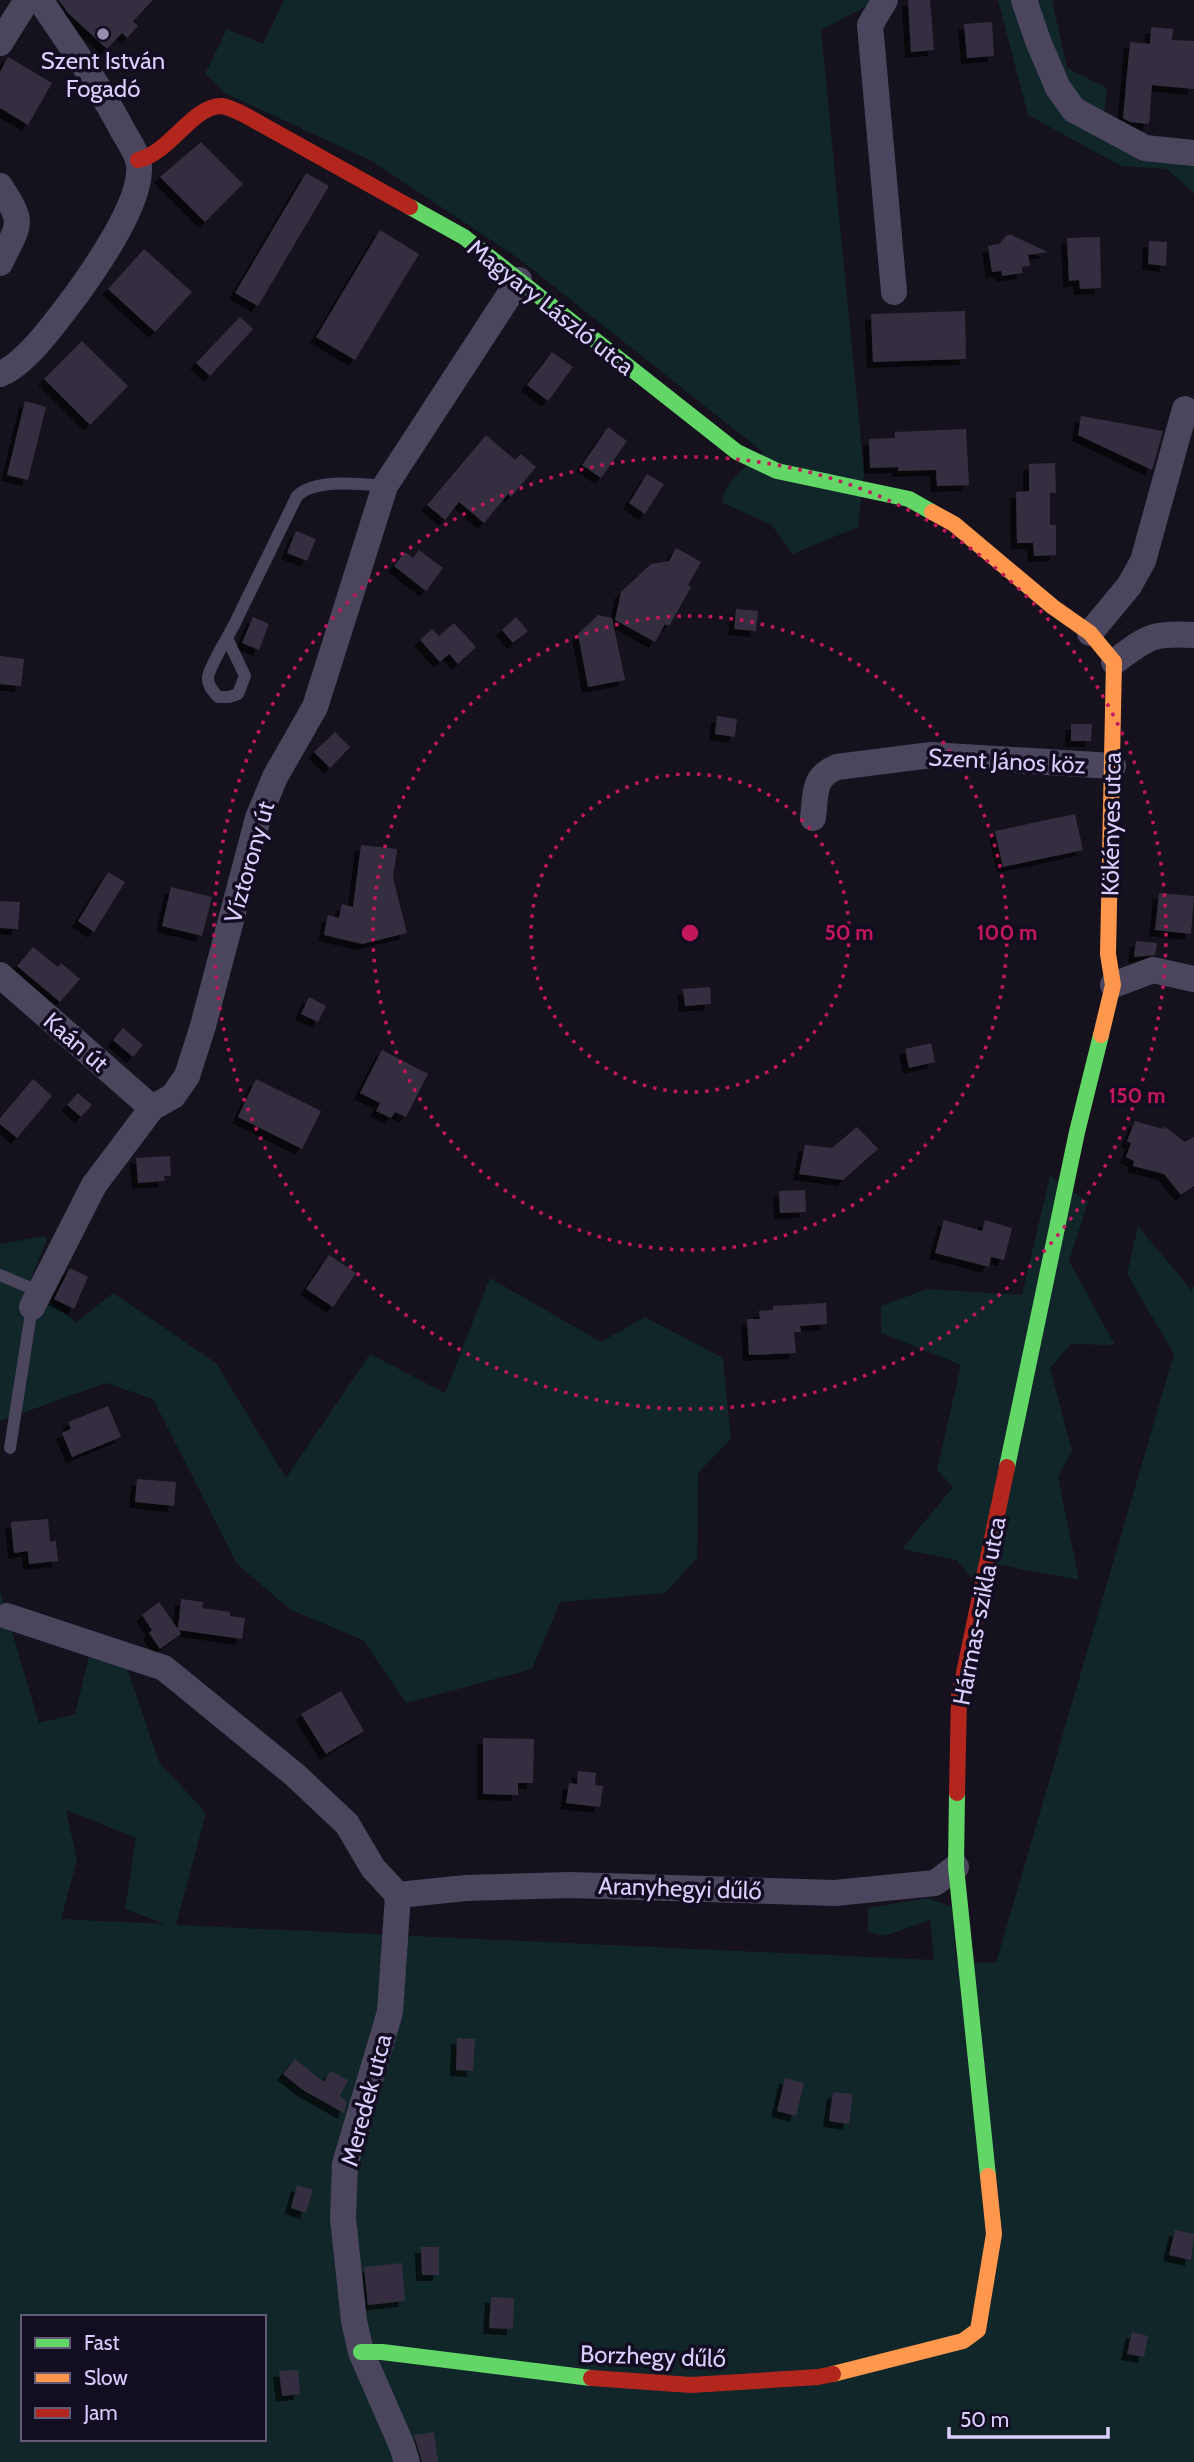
<svg xmlns="http://www.w3.org/2000/svg" width="1194" height="2462" font-family="Cabin,sans-serif">
  <style>
    .green { fill: #112629; fill-rule: evenodd }
    .building { fill: #342f3f; filter: url(#shadow) }
    .lines { fill: none; stroke-linecap: round; stroke-linejoin: round }
    .lane { stroke: #4b465e; stroke-width: 12 }
    .street { stroke: #4b465e; stroke-width: 26 }
    .fast { stroke: #63d668; stroke-width: 16 }
    .slow { stroke: #ff974d; stroke-width: 16 }
    .jam { stroke: #b3261e; stroke-width: 16 }
    .ring { fill: none; stroke: #c2185b; stroke-width: 3.5; stroke-dasharray: 3.5 7 }
    .poi-dot { fill: #958cb0; stroke: #130d21; stroke-width: 2.5 }
    .labels { text-anchor: middle; dominant-baseline: central; stroke-width: 7; stroke-linejoin: round; paint-order: stroke }
    .poi-label { font-size: 24px; fill: #daceff; stroke: #130d21 }
    .street-label { font-size: 24px; fill: #daceff; stroke: #130d21 }
    .centre { fill: #c2185b; stroke: #130d21; stroke-width: 3.5 }
    .ring-label { font-size: 21px; text-anchor: middle; font-weight: bold; fill: #c2185b; stroke: #130d21; stroke-width: 7; stroke-linejoin: round; paint-order: stroke }
  </style>
  <defs>
    <filter id="shadow"><feDropShadow dx="-6" dy="6" stdDeviation="0" flood-color="#0009"/></filter>
  </defs>
  <rect width="100%" height="100%" fill="#15121d"/>
  <!-- green -->
  <g class="green">
    <path d="M284,0H878L821,30L864,472L858,527L792,554L772,525L723,503C721,482 749,465 763,452L518,258L372,161L225,93L205,74L227,29L263,44Z"/>
    <polygon points="998,0 1052,0 1067,68 1107,88 1102,134 1194,164 1194,193 1167,169 1121,166 1028,115"/>
    <polygon points="1050,1176 1088,1202 1069,1261 1115,1345 1071,1344 1050,1368 1072,1451 1058,1477 1079,1580 1001,1565 975,1582 957,1560 902,1549 953,1487 937,1470 961,1365 881,1333 881,1306 927,1289 1022,1295"/>
    <path d="M1138,1226L1192,1291L1194,1285V2462H0V1591L39,1723L75,1714L90,1652L125,1662L159,1762L206,1813L176,1925L934,1960L930,1920L884,1936L868,1932V1908L928,1898L952,1907L956,1961L996,1963L1174,1354L1127,1274ZM66,1810L136,1838L125,1909L165,1924L61,1919L77,1860ZM23,2317H264V2439H23Z"/>
    <polygon points="45,1236 47,1239 28,1286 77,1322 113,1293 216,1363 286,1478 370,1354 445,1393 490,1278 601,1342 645,1317 723,1358 731,1439 698,1473 697,1558 665,1593 560,1602 532,1669 406,1703 363,1640 291,1610 237,1564 153,1399 106,1383 0,1421 0,1244"/>
  </g>
  <!-- building -->
  <g class="building">
    <polygon points="59,0 153,0 133,21 138,26 127,38 122,33 107,49 68,13"/>
    <polygon points="908,0 930,0 934,50 911,52"/>
    <polygon points="992,22 994,56 967,58 964,24"/>
    <polygon points="1151,27 1173,29 1172,40 1194,41 1194,89 1152,85 1149,124 1130,122 1123,118 1130,42 1150,44"/>
    <polygon points="8,57 52,83 28,125 0,108 0,72"/>
    <polygon points="201,142 243,184 205,222 160,177"/>
    <polygon points="306,173 329,186 258,306 235,293"/>
    <polygon points="380,230 419,254 355,360 316,337"/>
    <polygon points="1007,235 1011,235 1048,252 1028,255 1030,266 1022,267 1023,273 1002,276 1001,271 992,272 988,246 999,244"/>
    <polygon points="1100,237 1101,288 1080,289 1079,280 1069,281 1067,238"/>
    <polygon points="1149,241 1167,242 1166,266 1148,264"/>
    <polygon points="144,249 192,292 155,332 108,289"/>
    <polygon points="965,311 966,359 873,362 871,314"/>
    <polygon points="240,317 253,329 210,376 196,363"/>
    <polygon points="82,341 128,386 90,425 44,379"/>
    <polygon points="552,352 573,367 548,401 527,385"/>
    <polygon points="25,401 46,407 28,480 7,475"/>
    <polygon points="1081,416 1163,431 1152,470 1078,435"/>
    <polygon points="608,427 627,441 601,478 582,465"/>
    <polygon points="966,429 969,485 937,486 936,470 898,471 898,467 870,468 869,439 895,438 895,432"/>
    <polygon points="486,435 515,460 521,454 536,467 511,497 508,494 484,523 459,502 445,520 427,505"/>
    <polygon points="1055,463 1056,493 1050,493 1050,525 1056,525 1056,555 1034,556 1033,543 1017,543 1016,492 1029,491 1029,464"/>
    <polygon points="647,474 664,484 645,514 629,503"/>
    <polygon points="296,531 316,539 307,561 287,553"/>
    <polygon points="676,548 701,562 688,585 691,587 669,626 665,624 655,642 615,620 621,592 651,564 669,561"/>
    <polygon points="419,550 443,568 426,591 394,566 405,552 413,558"/>
    <polygon points="736,609 758,611 756,631 734,629"/>
    <polygon points="598,615 612,618 625,680 588,687 578,634"/>
    <polygon points="253,617 269,624 259,650 242,643"/>
    <polygon points="516,617 528,631 513,643 502,630"/>
    <polygon points="454,623 476,647 458,664 449,654 440,662 420,640 432,629 439,636"/>
    <polygon points="0,656 24,659 21,686 0,684"/>
    <polygon points="717,716 737,719 735,737 715,734"/>
    <polygon points="1071,724 1092,724 1091,741 1071,741"/>
    <polygon points="335,732 350,747 330,768 314,752"/>
    <polygon points="1075,814 1083,850 1003,867 995,831"/>
    <polygon points="361,845 397,849 393,878 407,933 362,944 324,935 328,915 339,918 342,904 353,907"/>
    <polygon points="108,872 125,882 94,932 78,921"/>
    <polygon points="171,887 212,897 202,936 162,926"/>
    <polygon points="1159,893 1194,896 1191,934 1155,930"/>
    <polygon points="0,901 20,902 18,929 0,928"/>
    <polygon points="1136,941 1157,943 1155,955 1134,957"/>
    <polygon points="33,947 58,967 61,963 80,979 60,1002 17,966"/>
    <polygon points="710,987 711,1004 685,1006 683,989"/>
    <polygon points="309,997 326,1006 318,1022 301,1014"/>
    <polygon points="123,1028 143,1045 133,1057 113,1040"/>
    <polygon points="931,1043 935,1062 909,1068 905,1049"/>
    <polygon points="382,1050 428,1074 406,1117 395,1112 391,1118 376,1111 380,1103 360,1093"/>
    <polygon points="33,1079 52,1096 17,1138 0,1124 0,1118"/>
    <polygon points="256,1079 321,1111 302,1149 238,1117"/>
    <polygon points="78,1093 92,1105 81,1117 67,1105"/>
    <polygon points="1135,1121 1163,1129 1164,1126 1185,1142 1194,1137 1194,1186 1181,1195 1164,1174 1133,1166 1134,1161 1126,1157 1131,1143 1127,1141"/>
    <polygon points="857,1127 878,1149 843,1180 799,1174 805,1145 832,1148"/>
    <polygon points="170,1156 171,1176 164,1176 165,1181 138,1183 136,1158"/>
    <polygon points="805,1190 806,1212 780,1213 779,1191"/>
    <polygon points="944,1220 982,1231 985,1220 1012,1228 1004,1260 991,1257 989,1267 935,1253"/>
    <polygon points="329,1255 356,1273 333,1307 306,1289"/>
    <polygon points="70,1268 88,1277 74,1309 54,1299"/>
    <polygon points="826,1303 827,1324 800,1326 801,1332 794,1332 796,1353 749,1355 747,1319 760,1319 759,1311 773,1310 773,1306"/>
    <polygon points="108,1406 121,1437 72,1457 62,1433 71,1429 68,1422"/>
    <polygon points="137,1479 176,1482 174,1506 135,1502"/>
    <polygon points="48,1519 50,1542 56,1541 58,1561 29,1564 28,1551 14,1553 11,1522"/>
    <polygon points="181,1599 203,1602 202,1608 230,1612 230,1616 245,1618 242,1639 179,1630 181,1634 160,1649 149,1633 152,1630 142,1615 159,1602 178,1629"/>
    <polygon points="341,1691 364,1731 326,1754 301,1714"/>
    <polygon points="483,1738 534,1739 533,1783 518,1783 518,1795 483,1794"/>
    <polygon points="578,1771 596,1773 595,1785 603,1786 600,1807 566,1803 569,1783 577,1784"/>
    <polygon points="457,2038 475,2039 473,2071 456,2070"/>
    <polygon points="295,2059 324,2082 330,2071 348,2080 340,2096 347,2102 344,2113 303,2090 283,2074"/>
    <polygon points="785,2078 804,2083 796,2116 777,2111"/>
    <polygon points="833,2092 853,2094 849,2124 829,2121"/>
    <polygon points="297,2185 313,2190 306,2213 291,2208"/>
    <polygon points="1175,2230 1194,2234 1191,2260 1169,2255"/>
    <polygon points="421,2247 439,2247 439,2275 422,2275"/>
    <polygon points="402,2263 405,2301 368,2305 364,2267"/>
    <polygon points="491,2297 514,2298 513,2329 489,2328"/>
    <polygon points="1132,2332 1148,2336 1144,2357 1127,2354"/>
    <polygon points="298,2370 300,2394 282,2396 279,2371"/>
    <polygon points="434,2432 438,2462 422,2462 414,2435"/>
  </g>
  <g class="lines">
    <!-- lane -->
    <g class="lane">
      <path d="M227,638L245,676L238,694L229,697H218C213,691 207,685 208,677C210,665 228,637 234,625L297,496C315,478 361,484 385,486"/>
      <polyline points="0,1275 40,1292"/>
      <polyline points="10,1448 32,1307"/>
    </g>
    <!-- street -->
    <g class="street">
      <polyline points="885,0 870,25 894,292"/>
      <polyline points="1024,0 1038,41 1058,88 1074,110 1145,148 1194,153"/>
      <polyline points="0,43 27,0"/>
      <path d="M0,186C25,225 20,222 0,263"/>
      <path d="M0,374C27,364 59,317 77,294C97,266 147,195 138,160C135,150 128,140 123,131C99,85 69,43 40,0"/>
      <polyline points="1090,633 1129,586 1143,561 1185,409"/>
      <path d="M1114,662C1147,638 1151,632 1194,635"/>
      <path d="M813,818C816,794 812,777 837,767L931,755L1113,766"/>
      <polyline points="0,975 152,1108"/>
      <polyline points="1113,985 1153,970 1194,979"/>
      <polyline points="32,1307 94,1185 152,1108 173,1096 187,1076 203,1026 258,818 275,777 315,707 385,486 519,280"/>
      <polyline points="7,1616 164,1668 295,1775 347,1824 373,1868 398,1895"/>
      <polyline points="398,1895 390,2012 345,2164 343,2218 354,2321 361,2352 402,2446 407,2462"/>
      <polyline points="398,1895 466,1888 569,1885 835,1893 935,1883 956,1867"/>
    </g>
    <!-- fast -->
    <g class="fast">
      <polyline points="410,207 464,237 737,452 777,471 909,499 932,512"/>
      <polyline points="1007,1467 1077,1132 1101,1035"/>
      <polyline points="957,1793 956,1867 988,2176"/>
      <polyline points="361,2352 382,2352 591,2378"/>
    </g>
    <!-- slow -->
    <g class="slow">
      <polyline points="932,512 954,524 1053,607 1090,633 1114,662 1108,954 1113,985 1101,1035"/>
      <polyline points="833,2374 963,2341 978,2330 994,2234 988,2176"/>
    </g>
    <!-- jam -->
    <g class="jam">
      <path d="M138,160C170,153 193,105 222,106C229,107 236,111 243,114L410,207"/>
      <polyline points="957,1793 959,1697 1007,1467"/>
      <polyline points="591,2378 691,2385 818,2377 833,2374"/>
    </g>
  </g>
  <!-- distance rings -->
  <g class="ring">
    <circle cx="690" cy="933" r="159"/>
    <circle cx="690" cy="933" r="317"/>
    <circle cx="690" cy="933" r="476"/>
  </g>
  <!-- markers -->
  <circle class="poi-dot" cx="103" cy="34" r="7"/>
  <g class="labels">
    <!-- poi labels -->
    <g class="poi-label">
      <text x="103" y="60">Szent István<tspan x="103" dy="28">Fogadó</tspan></text>
    </g>
    <!-- street labels -->
    <g class="street-label">
      <text transform="translate(551 307) rotate(38)">Magyary László utca</text>
      <text transform="translate(1007 761) rotate(3)">Szent János köz</text>
      <text transform="translate(1111 824) rotate(-89)">Kökényes utca</text>
      <text transform="translate(249 862) rotate(-74)">Víztorony út</text>
      <text transform="translate(76 1042) rotate(41)">Kaán út</text>
      <text transform="translate(979 1611) rotate(-79)">Hármas-szikla utca</text>
      <text transform="translate(680 1888) rotate(2)">Aranyhegyi dűlő</text>
      <text transform="translate(366 2100) rotate(-75)">Meredek utca</text>
      <text transform="translate(653 2356) rotate(2)">Borzhegy dűlő</text>
    </g>
  </g>
  <circle cx="690" cy="933" r="10" class="centre"/>
  <g class="ring-label">
    <text x="849" y="940">50 m</text>
    <text x="1007" y="940">100 m</text>
    <text x="1137" y="1103">150 m</text>
  </g>
  <!-- legend -->
  <rect x="21" y="2315" width="245" height="126" fill="#130d21" stroke="#635a7a" stroke-width="2"/>
  <rect x="35" y="2338" width="35" height="10" fill="#63d668" stroke="#635a7a" stroke-width="2"/>
  <text x="84" y="2350" font-size="21" fill="#daceff">Fast</text>
  <rect x="35" y="2373" width="35" height="10" fill="#ff974d" stroke="#635a7a" stroke-width="2"/>
  <text x="84" y="2385" font-size="21" fill="#daceff">Slow</text>
  <rect x="35" y="2408" width="35" height="10" fill="#b3261e" stroke="#635a7a" stroke-width="2"/>
  <text x="84" y="2420" font-size="21" fill="#daceff">Jam</text>
  <!-- scale -->
  <path d="M949 2427v10h159v-10" fill="none" stroke="#daceff" stroke-width="3.5"/>
  <text x="960" y="2427" font-size="21" fill="#daceff" stroke="#130d21" stroke-width="5" paint-order="stroke">50 m</text>
</svg>
